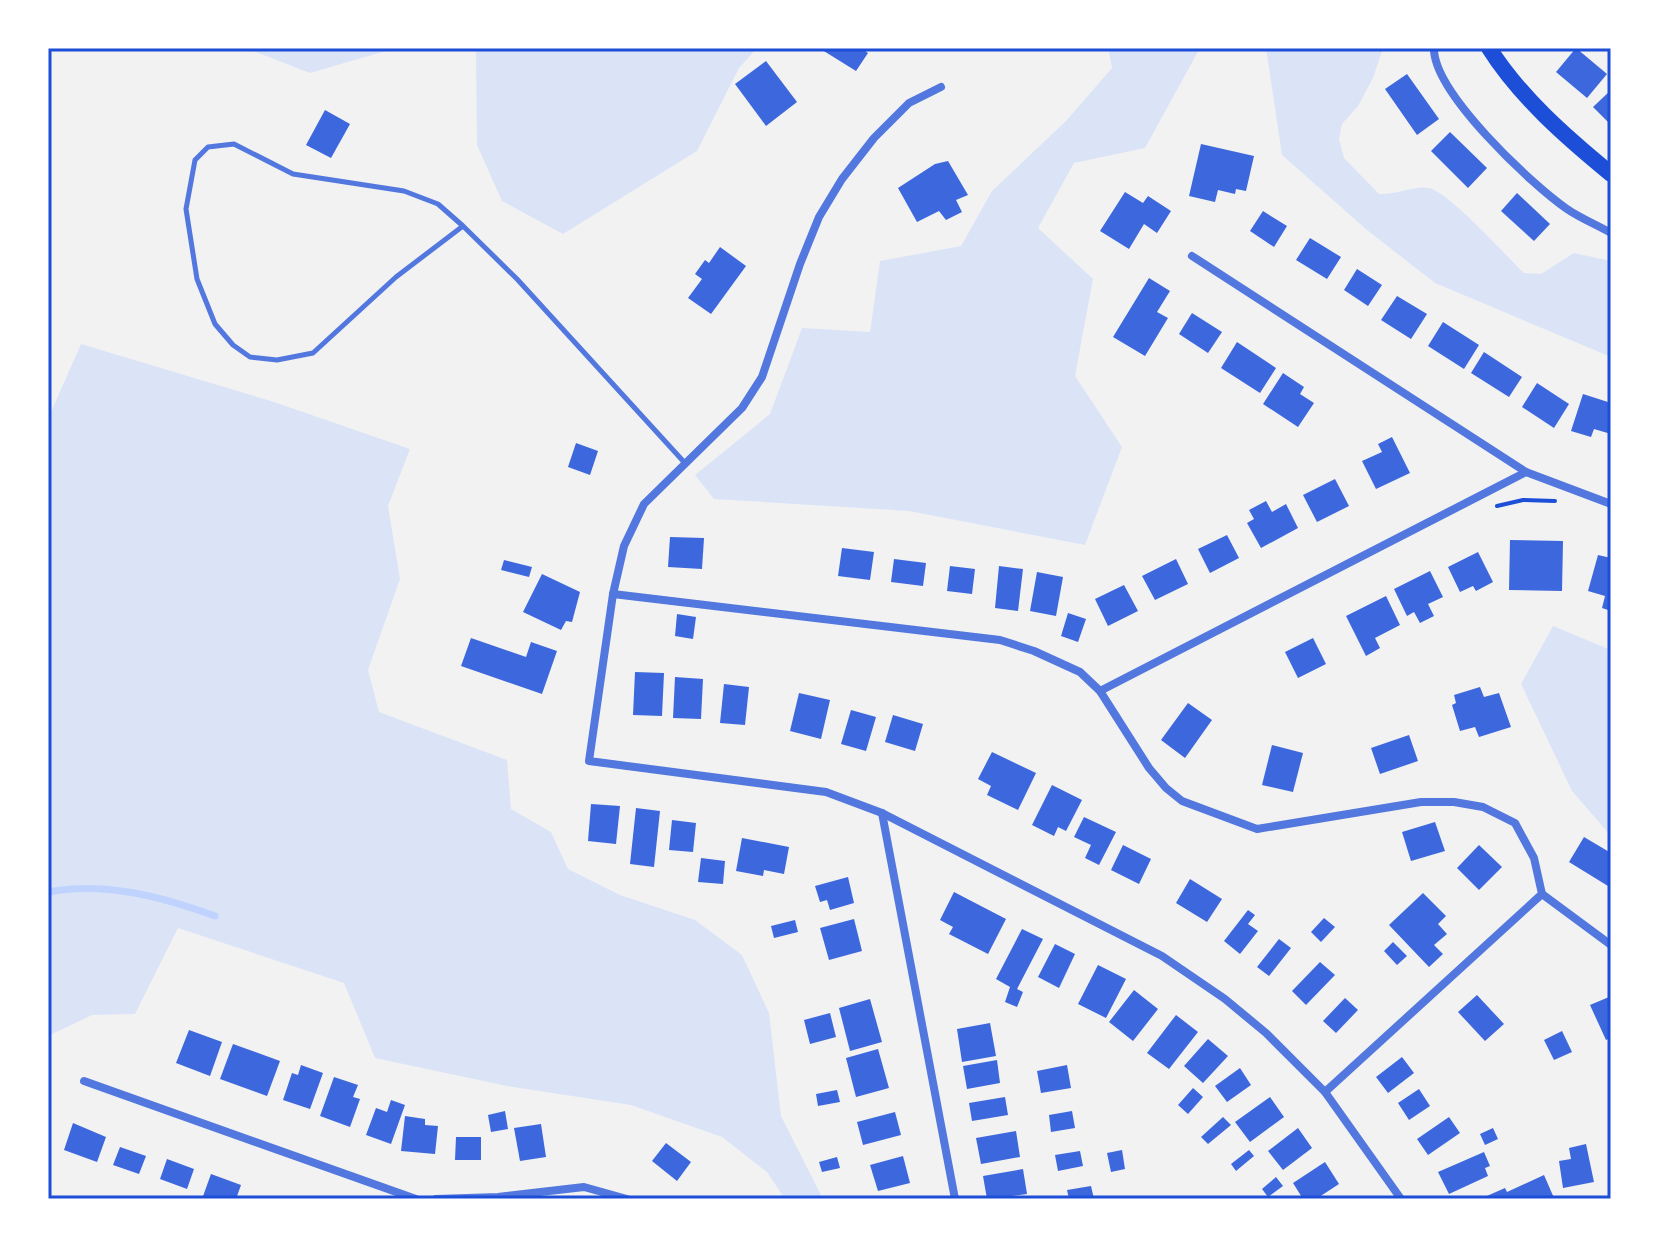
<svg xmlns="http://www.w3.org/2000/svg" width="1659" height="1247" font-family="'Public Sans',sans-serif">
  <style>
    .green { fill: #dbe4f7 }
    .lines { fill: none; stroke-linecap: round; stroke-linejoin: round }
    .stream { stroke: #bfd3fe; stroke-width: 7 }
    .building { fill: #3d67dc }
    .path { stroke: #1d4ed8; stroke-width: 4 }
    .service { stroke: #5277de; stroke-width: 5 }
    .minor { stroke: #5277de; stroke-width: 8 }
    .primary { stroke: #1d4ed8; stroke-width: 16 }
    .neatline { fill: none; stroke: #1d4ed8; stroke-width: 3 }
  </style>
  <rect width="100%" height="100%" fill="#f2f2f2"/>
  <!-- green -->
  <g class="green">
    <polygon points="246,48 396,48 310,73"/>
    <polygon points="473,48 757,48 739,68 697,151 563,234 502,201 477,145 476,51"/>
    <polygon points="1108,48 1200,48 1145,148 1074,163 1038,228 1093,279 1075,376 1122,447 1085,545 909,511 714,499 695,475 770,414 802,328 870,332 880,261 961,246 992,191 1066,121 1112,68"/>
    <path d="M1266,48H1383L1373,78L1358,106L1342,124L1339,139L1344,158L1379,194C1397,195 1415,185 1429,188C1449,192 1506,256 1524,273L1541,274L1574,253L1611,261V357L1435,283L1367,230L1282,155Z"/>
    <polygon points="81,344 274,402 410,449 388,506 400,579 368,670 379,712 507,760 511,809 551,832 568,869 620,895 695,920 742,955 769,1013 781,1116 823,1199 785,1199 767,1172 722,1137 631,1105 507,1086 375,1058 344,983 178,928 135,1014 92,1015 48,1036 48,419"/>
    <polygon points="1553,626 1611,650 1611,836 1572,791 1521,684"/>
  </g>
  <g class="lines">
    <!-- stream -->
    <path class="stream" d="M48,892C104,881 163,897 215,916"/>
  </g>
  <!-- building -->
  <g class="building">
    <polygon points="819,48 866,48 864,50 868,53 856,71"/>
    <polygon points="1576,48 1607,74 1587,98 1556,72"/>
    <polygon points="766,61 797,102 766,126 735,84"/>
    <polygon points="1407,74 1439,119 1417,135 1385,89"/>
    <polygon points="1611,90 1611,125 1593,107"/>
    <polygon points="325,110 350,124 331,158 306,145"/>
    <polygon points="1450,132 1487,168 1468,188 1431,151"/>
    <polygon points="1201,144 1254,156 1246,191 1236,189 1235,194 1218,190 1215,202 1189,196"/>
    <polygon points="948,161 968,195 956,200 962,212 946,220 939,211 917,222 898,188 935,164"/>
    <polygon points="1125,192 1143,203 1148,196 1171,211 1157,233 1144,224 1129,249 1100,231"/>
    <polygon points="1517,193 1550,224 1534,241 1501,211"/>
    <polygon points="1263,211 1287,226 1274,247 1250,231"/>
    <polygon points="1310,238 1341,257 1327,279 1296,260"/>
    <polygon points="720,247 746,266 711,314 688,298 702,279 695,274 705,260 709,263"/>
    <polygon points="1357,269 1382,285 1368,306 1344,290"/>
    <polygon points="1149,278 1170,291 1157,312 1168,318 1145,356 1113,337"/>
    <polygon points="1397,296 1427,314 1411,339 1381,320"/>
    <polygon points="1192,313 1222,332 1208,353 1179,334"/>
    <polygon points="1443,322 1479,345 1464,369 1428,346"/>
    <polygon points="1237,342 1276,368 1260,393 1221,368"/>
    <polygon points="1484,352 1522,377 1509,397 1471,373"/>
    <polygon points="1283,373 1304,387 1300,394 1314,403 1298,427 1263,404"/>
    <polygon points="1537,383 1569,404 1554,428 1522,407"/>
    <polygon points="1583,394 1611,403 1611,434 1594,429 1591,437 1571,431"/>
    <polygon points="1392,437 1410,473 1376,489 1362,461 1382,452 1378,444"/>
    <polygon points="576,443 598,451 590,475 568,467"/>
    <polygon points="1335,479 1349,506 1317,522 1303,495"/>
    <polygon points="1266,501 1272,512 1286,504 1298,528 1261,548 1247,523 1254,519 1249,510"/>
    <polygon points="1227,535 1239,558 1210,573 1198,549"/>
    <polygon points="670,537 704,538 702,569 668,567"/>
    <polygon points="1510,540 1563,541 1562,591 1509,590"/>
    <polygon points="842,548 874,552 870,580 838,576"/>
    <polygon points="1478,552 1493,582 1476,591 1473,586 1460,592 1448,567"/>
    <polygon points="1598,555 1611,558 1611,611 1602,608 1605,596 1588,591"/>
    <polygon points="894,559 926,563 923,586 891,582"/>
    <polygon points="1176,559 1188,584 1155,600 1142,576"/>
    <polygon points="504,560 532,567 529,577 501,570"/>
    <polygon points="950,566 975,569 972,594 947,591"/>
    <polygon points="999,566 1023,569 1018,611 995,608"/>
    <polygon points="1430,571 1443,597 1428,604 1434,616 1420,623 1414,612 1407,616 1394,589"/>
    <polygon points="1037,572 1063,577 1056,616 1030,611"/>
    <polygon points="542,574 580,592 572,622 566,621 561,630 523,612"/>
    <polygon points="1124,585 1138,611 1108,626 1095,599"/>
    <polygon points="1386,596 1400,625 1375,638 1380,648 1366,656 1346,616"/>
    <polygon points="1068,613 1086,619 1078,642 1061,636"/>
    <polygon points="677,614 696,617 693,639 675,636"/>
    <polygon points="471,638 526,657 531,642 557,651 542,694 461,666"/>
    <polygon points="1313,638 1326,664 1298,678 1285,652"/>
    <polygon points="635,672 664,673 662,716 633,715"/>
    <polygon points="675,677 703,679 701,719 673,718"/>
    <polygon points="724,684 749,687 745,725 720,723"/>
    <polygon points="1480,687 1484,697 1499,693 1511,727 1479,737 1475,727 1460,731 1452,705 1456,703 1454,695"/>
    <polygon points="799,693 830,700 821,739 790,731"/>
    <polygon points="1188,703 1212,720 1185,758 1161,740"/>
    <polygon points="851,710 876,717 866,751 841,744"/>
    <polygon points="893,715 923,724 915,751 885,742"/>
    <polygon points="1409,735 1418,761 1380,774 1371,748"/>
    <polygon points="1272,745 1303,753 1293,792 1262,785"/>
    <polygon points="992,752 1036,773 1018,810 987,795 991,786 978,779"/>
    <polygon points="1052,785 1082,800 1066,831 1058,827 1054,836 1032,825"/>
    <polygon points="591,804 620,806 616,844 588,841"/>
    <polygon points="636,808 660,811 654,867 630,864"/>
    <polygon points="1084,817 1116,832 1099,865 1085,858 1091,845 1074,837"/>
    <polygon points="672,820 696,823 693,852 669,850"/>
    <polygon points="1435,822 1445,851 1411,861 1402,832"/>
    <polygon points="1584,837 1611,853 1611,881 1608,886 1569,862"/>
    <polygon points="742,838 789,847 784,874 764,870 763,876 736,871"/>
    <polygon points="1123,845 1151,859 1139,884 1111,870"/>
    <polygon points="1479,845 1502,867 1479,890 1457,868"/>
    <polygon points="701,858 725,861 723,884 698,882"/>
    <polygon points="848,877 854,903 830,910 827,900 820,902 815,886"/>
    <polygon points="1190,879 1222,899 1207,922 1176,903"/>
    <polygon points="954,892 1006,919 988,954 949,934 953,927 940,920"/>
    <polygon points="1423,893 1446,916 1438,924 1447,934 1434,945 1443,954 1429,967 1389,925"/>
    <polygon points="1248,910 1255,915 1248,924 1258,931 1240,954 1224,941"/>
    <polygon points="1324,918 1335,927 1321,942 1311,932"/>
    <polygon points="854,919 862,951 829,960 820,928"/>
    <polygon points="795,920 798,932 774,938 771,926"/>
    <polygon points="1022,929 1043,939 1017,989 1023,992 1017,1007 1005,1002 1010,987 996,979"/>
    <polygon points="1279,939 1291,948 1269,976 1257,967"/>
    <polygon points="1393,942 1407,956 1397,965 1384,951"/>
    <polygon points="1055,944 1075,954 1059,988 1038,977"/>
    <polygon points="1320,962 1335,975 1306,1005 1292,991"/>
    <polygon points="1098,965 1126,979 1106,1018 1078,1004"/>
    <polygon points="1134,990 1158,1009 1133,1041 1109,1022"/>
    <polygon points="1477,995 1504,1024 1485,1041 1458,1012"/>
    <polygon points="1609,997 1611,1038 1606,1040 1590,1005"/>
    <polygon points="1345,998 1358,1010 1336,1033 1323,1021"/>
    <polygon points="870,999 882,1042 850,1051 839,1008"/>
    <polygon points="830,1013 836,1037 810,1044 804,1020"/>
    <polygon points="1176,1015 1198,1032 1169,1069 1147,1053"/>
    <polygon points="990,1023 996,1056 962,1062 957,1029"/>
    <polygon points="189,1030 222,1042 210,1076 176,1063"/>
    <polygon points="1562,1031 1572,1052 1554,1060 1544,1040"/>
    <polygon points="1208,1039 1228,1056 1203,1083 1184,1066"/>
    <polygon points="233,1044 280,1061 267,1096 220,1079"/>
    <polygon points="878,1049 889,1088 856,1097 846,1058"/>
    <polygon points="1402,1057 1414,1073 1388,1093 1376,1077"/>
    <polygon points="997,1060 1000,1083 967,1089 963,1066"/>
    <polygon points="301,1065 323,1073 310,1109 283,1100 292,1073 298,1075"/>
    <polygon points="1067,1065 1071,1088 1041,1093 1037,1071"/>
    <polygon points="1240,1068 1251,1085 1227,1102 1215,1086"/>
    <polygon points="334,1077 358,1085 353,1097 360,1099 350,1127 320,1116"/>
    <polygon points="1193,1088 1203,1097 1188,1114 1178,1105"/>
    <polygon points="1419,1089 1430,1106 1409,1120 1398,1103"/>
    <polygon points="837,1090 840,1102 818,1106 816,1094"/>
    <polygon points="1005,1097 1008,1115 972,1121 969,1103"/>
    <polygon points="1270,1097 1284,1117 1250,1142 1235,1122"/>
    <polygon points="391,1100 405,1105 391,1144 366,1135 376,1108 387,1112"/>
    <polygon points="505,1111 508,1129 491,1132 488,1115"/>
    <polygon points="1072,1111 1075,1128 1051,1132 1049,1115"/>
    <polygon points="895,1112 901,1135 863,1145 857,1122"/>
    <polygon points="405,1116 425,1119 425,1125 438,1126 435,1154 401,1151"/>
    <polygon points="1223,1117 1231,1125 1208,1144 1201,1137"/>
    <polygon points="1449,1117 1460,1133 1428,1155 1417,1139"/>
    <polygon points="73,1123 106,1137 97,1162 64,1150"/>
    <polygon points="541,1124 546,1157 520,1161 514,1128"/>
    <polygon points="1298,1128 1312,1148 1283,1170 1268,1151"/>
    <polygon points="1493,1128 1498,1139 1485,1145 1480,1134"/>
    <polygon points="1016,1131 1020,1157 981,1164 976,1138"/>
    <polygon points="456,1137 481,1137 481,1160 455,1160"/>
    <polygon points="666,1143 691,1162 677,1181 652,1161"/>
    <polygon points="1586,1144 1594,1182 1563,1188 1559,1161 1571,1159 1569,1148"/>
    <polygon points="120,1147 146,1156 139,1174 113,1165"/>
    <polygon points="1122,1150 1125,1169 1111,1172 1107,1153"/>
    <polygon points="1249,1150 1254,1156 1236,1171 1231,1164"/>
    <polygon points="1080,1151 1083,1166 1058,1171 1055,1155"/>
    <polygon points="1484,1152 1490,1166 1485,1168 1488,1176 1449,1194 1438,1172"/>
    <polygon points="903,1156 910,1183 878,1191 870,1165"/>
    <polygon points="837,1157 840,1168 822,1172 819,1162"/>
    <polygon points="167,1159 194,1169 187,1189 160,1179"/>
    <polygon points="1325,1162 1339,1184 1316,1199 1303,1199 1293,1183"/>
    <polygon points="1023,1169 1027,1194 987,1199 983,1176"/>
    <polygon points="211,1174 241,1185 236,1199 202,1199"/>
    <polygon points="1544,1175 1554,1198 1552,1199 1480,1199 1505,1188 1507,1192"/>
    <polygon points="1276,1177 1283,1186 1268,1197 1262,1189"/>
    <polygon points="1091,1186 1094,1199 1069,1199 1067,1190"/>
  </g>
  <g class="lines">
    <!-- path -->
    <polyline class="path" points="1497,506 1523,500 1555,501"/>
    <!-- service -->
    <polyline class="service" points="463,226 396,277 313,353 277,360 250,357 233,345 215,324 197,279 186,209 195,160 208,147 234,144 293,174 404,191 438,204 463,226 517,279 684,462"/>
    <!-- minor -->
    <g class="minor">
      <path d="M1434,48C1433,92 1531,184 1567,209C1580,218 1597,225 1611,233"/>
      <polyline points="941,87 909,103 874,138 842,179 819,217 800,264 762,377 742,408 644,504 624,546 613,594 589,761 826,792 882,813 1162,956 1225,999 1266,1033 1325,1092 1401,1199"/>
      <polyline points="1192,256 1526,472"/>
      <polyline points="613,594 1000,640 1034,651 1080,672 1100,691 1149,768 1166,788 1182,801 1257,829 1421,802 1454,802 1483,807 1515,823 1534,858 1542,894 1325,1092"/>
      <polyline points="1100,691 1526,472 1611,504"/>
      <polyline points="882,813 955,1199"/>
      <polyline points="1542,894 1611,945"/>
      <polyline points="84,1081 416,1199"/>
      <polyline points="436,1199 498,1197 584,1187 627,1199"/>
    </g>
    <!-- primary -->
    <path class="primary" d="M1489,48C1520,97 1566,137 1611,174"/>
  </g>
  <!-- border -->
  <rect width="1659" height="1247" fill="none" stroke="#ffffff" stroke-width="100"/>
  <rect x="50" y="50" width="1559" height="1147" class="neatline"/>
</svg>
